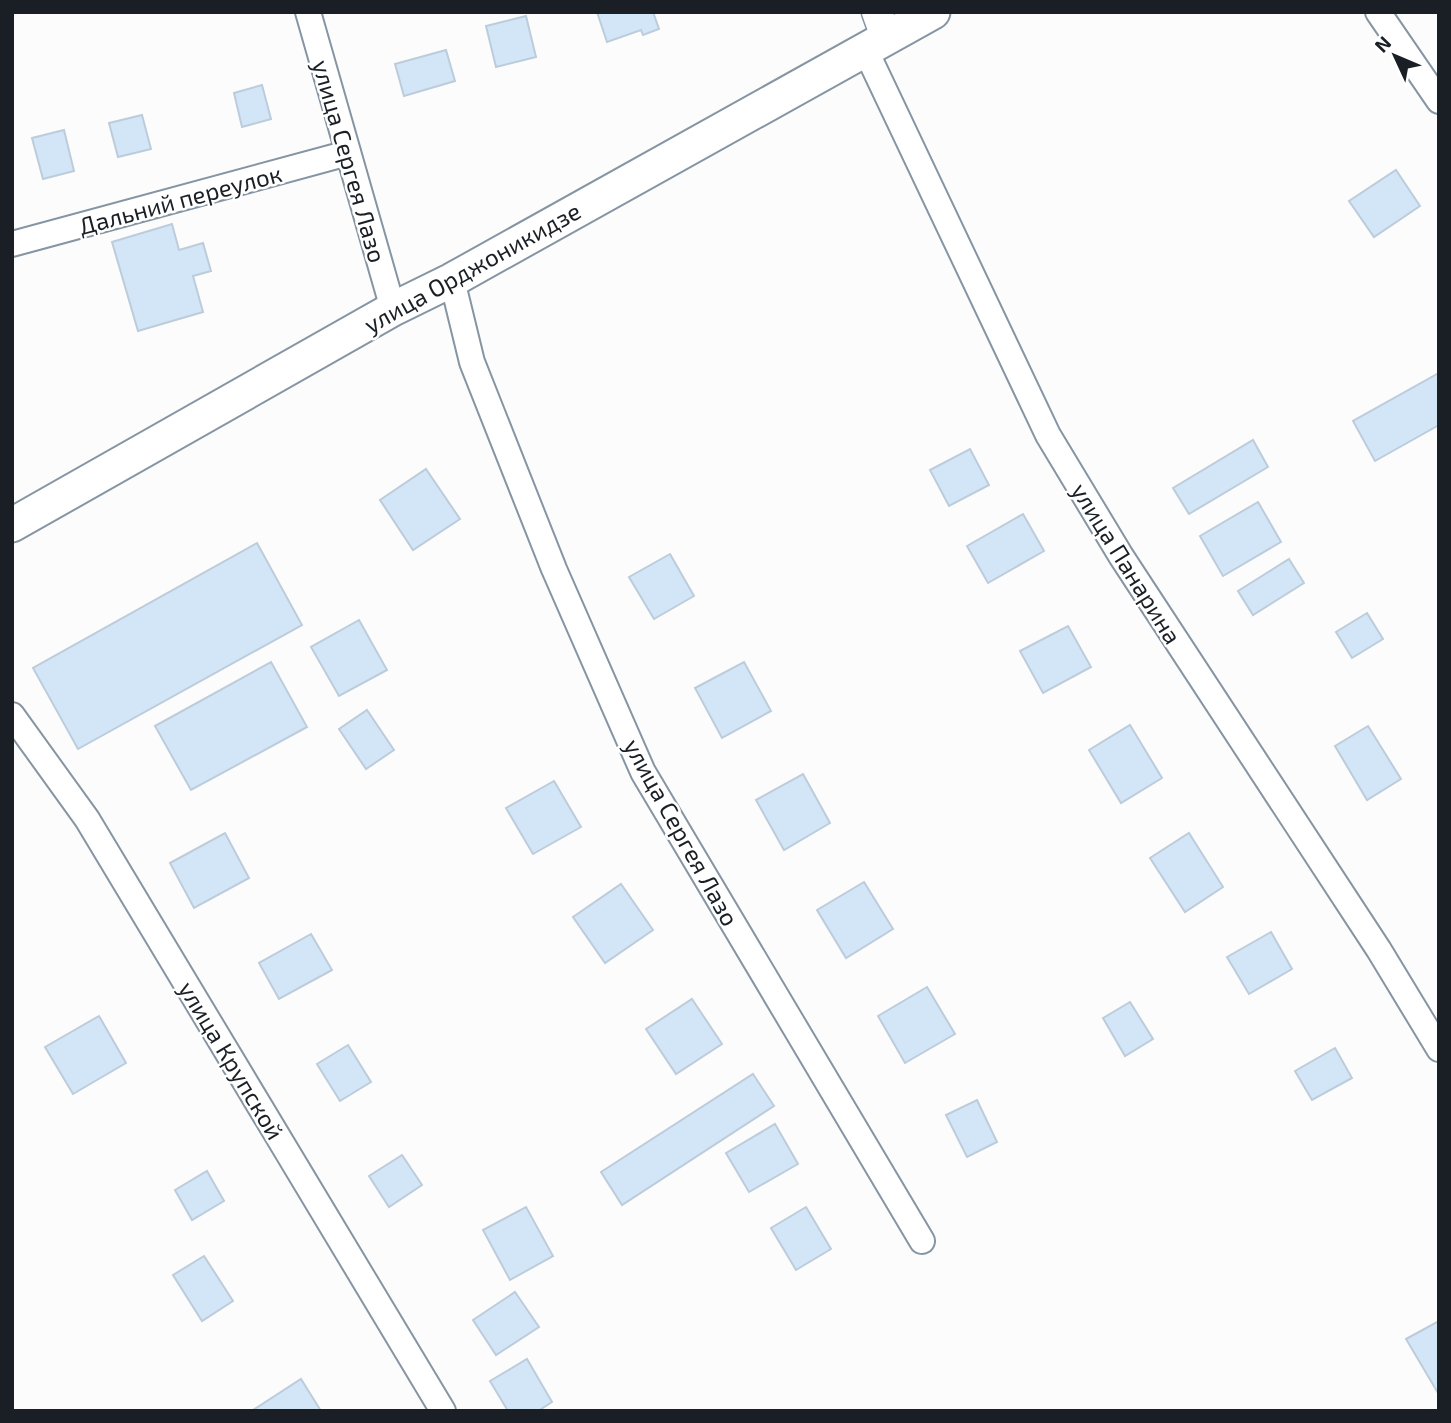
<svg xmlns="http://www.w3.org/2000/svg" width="1451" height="1423" font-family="'Exo 2',sans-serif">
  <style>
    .building { fill: #d3e6f8; stroke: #bcccdb; stroke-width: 2 }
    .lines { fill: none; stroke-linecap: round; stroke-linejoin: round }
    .minor-casing { stroke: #8695a3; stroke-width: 28 }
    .tertiary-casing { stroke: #8695a3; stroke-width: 33 }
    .secondary-casing { stroke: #8695a3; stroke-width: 37 }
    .minor { stroke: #fff; stroke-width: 24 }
    .tertiary { stroke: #fff; stroke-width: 30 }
    .secondary { stroke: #fff; stroke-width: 33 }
    .labels { text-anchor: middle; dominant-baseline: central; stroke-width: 5; stroke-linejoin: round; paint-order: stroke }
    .street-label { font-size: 24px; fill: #191f24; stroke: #fff }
  </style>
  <rect width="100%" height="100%" fill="#fcfcfc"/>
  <!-- building -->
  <g class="building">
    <polygon points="597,12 653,12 659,29 643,35 641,30 607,42"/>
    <polygon points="526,16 536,57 496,67 486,26"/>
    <polygon points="446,50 455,81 404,96 395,64"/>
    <polygon points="262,85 271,119 242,127 234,93"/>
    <polygon points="142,115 151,149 118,157 109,123"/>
    <polygon points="64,130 74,171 43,179 32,138"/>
    <polygon points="1396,170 1420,206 1374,237 1349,201"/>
    <polygon points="172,224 179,250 203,243 211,271 193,276 203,312 138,331 112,242"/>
    <polygon points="1439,373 1439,425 1375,461 1353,421"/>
    <polygon points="1253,440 1268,467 1189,514 1173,488"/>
    <polygon points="970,449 989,485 949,506 930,470"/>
    <polygon points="426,469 460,519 413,550 380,500"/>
    <polygon points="1258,502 1281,542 1223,576 1200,536"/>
    <polygon points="1023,514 1044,551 988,583 967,546"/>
    <polygon points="257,543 302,625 78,749 33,668"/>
    <polygon points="670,554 694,596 654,619 629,577"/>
    <polygon points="1289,559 1304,583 1253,615 1238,591"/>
    <polygon points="1367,613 1383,639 1352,658 1336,632"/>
    <polygon points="359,620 387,670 339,696 311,647"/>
    <polygon points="1068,626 1091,667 1043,693 1020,651"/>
    <polygon points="271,662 307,727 191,790 155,726"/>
    <polygon points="744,662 771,711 722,738 695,688"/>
    <polygon points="367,710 394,750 366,769 339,729"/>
    <polygon points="1130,725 1162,778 1121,803 1089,750"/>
    <polygon points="1368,726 1401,779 1367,800 1335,746"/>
    <polygon points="803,774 830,823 784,850 756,800"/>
    <polygon points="554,781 581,827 533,854 506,808"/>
    <polygon points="225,833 249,878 194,908 170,863"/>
    <polygon points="1189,833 1223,887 1185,912 1150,858"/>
    <polygon points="864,882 893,929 846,958 817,910"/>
    <polygon points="621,884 653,930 605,963 573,917"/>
    <polygon points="1271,932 1292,969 1249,994 1227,957"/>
    <polygon points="311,934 332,970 279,999 259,963"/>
    <polygon points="927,987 955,1034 905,1063 878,1016"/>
    <polygon points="692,999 722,1044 676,1074 646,1029"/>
    <polygon points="1130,1002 1153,1039 1125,1056 1103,1018"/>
    <polygon points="99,1016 126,1063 73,1094 45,1047"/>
    <polygon points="348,1045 371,1082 340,1101 317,1064"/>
    <polygon points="1335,1048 1352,1078 1312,1100 1295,1071"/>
    <polygon points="753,1074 774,1106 622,1205 601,1172"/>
    <polygon points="977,1100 997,1142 967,1157 946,1115"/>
    <polygon points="775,1124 798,1164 749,1192 726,1153"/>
    <polygon points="402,1155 422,1185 389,1207 369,1176"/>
    <polygon points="207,1171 224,1201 192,1220 175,1190"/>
    <polygon points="526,1207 553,1256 510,1280 483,1230"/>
    <polygon points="806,1207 831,1249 796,1270 771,1228"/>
    <polygon points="204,1256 233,1301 202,1321 173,1275"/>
    <polygon points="515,1292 539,1327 496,1355 473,1320"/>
    <polygon points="1439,1321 1439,1393 1438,1393 1406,1339"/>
    <polygon points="527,1359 552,1402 538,1411 508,1411 490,1381"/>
    <polygon points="301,1379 321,1411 253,1411 253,1410"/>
  </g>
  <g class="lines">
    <defs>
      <g id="minor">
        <polyline points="308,12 393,309"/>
        <polyline points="1378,12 1439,101"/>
        <polyline points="865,49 1048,435 1121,556 1379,950 1439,1049"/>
        <polyline points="12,244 348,153"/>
        <polyline points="452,280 472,362 554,569 643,772 922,1241"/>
        <polyline points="12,715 87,819 443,1411"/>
      </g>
      <polyline id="tertiary" points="877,12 886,37"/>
      <polyline id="secondary" points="12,525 393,309 452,280 933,12"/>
    </defs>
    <!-- minor casing -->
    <use href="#minor" class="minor-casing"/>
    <!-- tertiary casing -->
    <use href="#tertiary" class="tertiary-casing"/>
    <!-- secondary casing -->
    <use href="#secondary" class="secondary-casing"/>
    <!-- minor -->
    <use href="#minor" class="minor"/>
    <!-- tertiary -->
    <use href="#tertiary" class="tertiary"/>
    <!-- secondary -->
    <use href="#secondary" class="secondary"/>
  </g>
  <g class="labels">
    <!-- street labels -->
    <g class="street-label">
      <text transform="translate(350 161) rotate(74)">улица Сергея Лазо</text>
      <text transform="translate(180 199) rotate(-15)">Дальний переулок</text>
      <text transform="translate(472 267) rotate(-29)">улица Орджоникидзе</text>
      <text transform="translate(1127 563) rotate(58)">улица Панарина</text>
      <text transform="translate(682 832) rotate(61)">улица Сергея Лазо</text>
      <text transform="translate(232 1060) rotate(59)">улица Крупской</text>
    </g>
  </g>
  <!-- border -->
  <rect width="1451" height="1423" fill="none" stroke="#191f24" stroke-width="28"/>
  <!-- north arrow -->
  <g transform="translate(1395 56) rotate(314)" stroke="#ffffff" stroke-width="5" paint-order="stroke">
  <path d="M0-5L12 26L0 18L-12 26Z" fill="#191f24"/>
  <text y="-10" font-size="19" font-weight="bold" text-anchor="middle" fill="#191f24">N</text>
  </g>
</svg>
